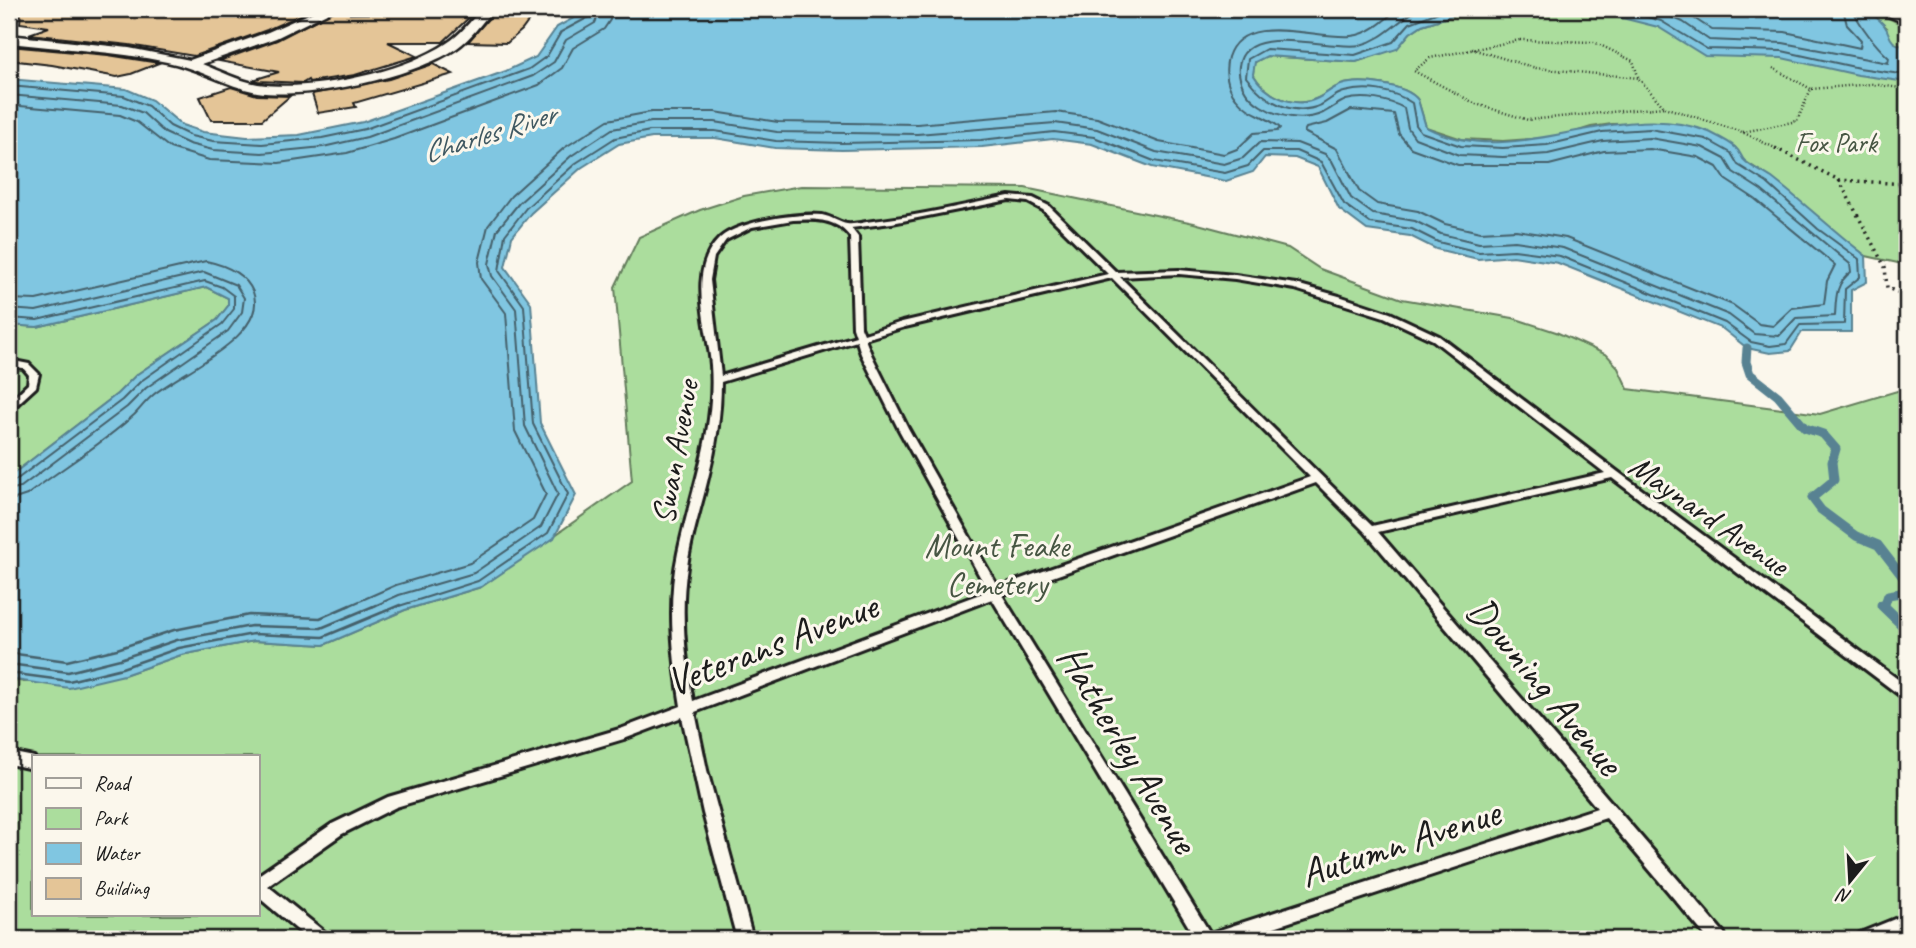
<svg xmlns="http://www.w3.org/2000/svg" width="1916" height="948" font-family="Caveat,sans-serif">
<rect width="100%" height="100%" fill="#fbf7ec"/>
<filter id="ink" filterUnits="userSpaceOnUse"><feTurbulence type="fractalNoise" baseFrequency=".0143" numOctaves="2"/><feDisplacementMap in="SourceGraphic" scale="14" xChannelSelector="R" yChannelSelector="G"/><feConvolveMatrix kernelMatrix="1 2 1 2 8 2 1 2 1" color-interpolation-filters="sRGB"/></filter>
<g filter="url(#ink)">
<g fill="#abdd9d" stroke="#647c5c" stroke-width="2" fill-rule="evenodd">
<path d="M 1473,9 L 1707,9 L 1886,27 L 1869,11 L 1878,13 L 1907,27 L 1907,265 L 1866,256 L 1823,223 L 1771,178 L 1743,160 L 1735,147 L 1700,130 L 1658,123 L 1612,124 L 1591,127 L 1559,137 L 1503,141 L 1462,139 L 1426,127 L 1418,100 C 1406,84 1360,79 1341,85 C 1332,88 1326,94 1318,98 C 1294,110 1265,95 1253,74 L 1254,63 L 1266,56 L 1356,62 L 1397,48 L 1410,33 L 1422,25 Z"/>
<path d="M 801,186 L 1025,188 L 1194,223 L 1288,248 L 1320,269 L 1402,299 L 1513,318 L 1556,332 L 1607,355 L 1617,366 L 1628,389 L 1820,414 L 1907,388 L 1907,939 L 9,939 L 9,679 L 24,682 L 124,675 L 181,655 L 254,641 L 324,645 L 405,610 L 481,587 L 632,481 L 615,287 L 639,237 L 700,210 L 744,196 ZM 33,757 L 257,757 L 257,915 L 33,915 Z"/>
<polygon points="206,287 228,298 228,306 217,320 136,375 117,394 9,477 9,325 37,327"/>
</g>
<g fill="#80c6e1" stroke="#588292" stroke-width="2">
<path d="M 590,9 L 1473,9 L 1422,25 L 1410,33 L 1397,49 L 1356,62 L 1267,56 L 1255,62 L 1253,74 C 1265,95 1294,110 1318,98 C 1326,94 1332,88 1341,85 C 1360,79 1406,84 1418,100 L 1426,127 C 1517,174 1618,94 1709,132 C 1717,136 1730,142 1736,148 C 1741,152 1741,158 1745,161 C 1752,168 1763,172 1772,178 C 1804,203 1834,231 1866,256 L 1867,282 L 1851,290 L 1851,332 L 1802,332 L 1790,351 L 1770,353 L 1747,348 L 1723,329 L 1558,263 L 1513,256 L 1478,259 L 1436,249 L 1410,236 L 1367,230 L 1339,209 L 1318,167 L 1295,158 L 1265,157 L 1253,172 L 1226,181 L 1152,167 L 1092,144 L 1053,139 L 982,147 L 842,150 L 775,148 L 715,138 L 652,138 L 619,144 L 581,168 L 531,213 L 512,237 L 505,267 L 531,303 L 540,423 L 576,495 L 554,538 L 481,587 L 405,610 L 324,645 L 254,641 L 181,655 L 124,675 L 69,688 L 9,679 L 9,477 L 117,394 L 136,375 L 217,320 L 228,306 L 228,298 L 206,287 L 37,327 L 9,325 L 9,79 L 126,89 L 152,100 L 182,125 L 203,132 L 247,137 L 299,135 L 363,122 L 506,71 L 536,57 L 557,27 Z"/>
<path d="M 1586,9 L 1865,9 C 1872,14 1878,18 1884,25 C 1893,37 1885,42 1907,47 L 1907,82 L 1858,75 L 1782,58 L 1705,56 L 1658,27 Z"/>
</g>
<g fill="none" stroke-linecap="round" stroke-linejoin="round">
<g stroke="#44606b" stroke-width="2">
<polyline points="1621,9 1661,21 1707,49 1782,51 1859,68 1907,75"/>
<path d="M 1652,9 L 1683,22 L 1709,40 L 1783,43 L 1888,63 L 1889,58 C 1877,47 1858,24 1853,9"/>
<polyline points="1680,9 1712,30 1785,32 1860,48 1861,40 1847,25 1843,9"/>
<polyline points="9,86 124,96 148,106 170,126 191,136 213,141 262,144 322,138 365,129 529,69 547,56 561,32 589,17 592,9"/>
<polyline points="9,95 122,105 143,113 165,133 189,144 213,150 262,153 323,147 367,137 533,76 554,62 566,40 595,23 601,9"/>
<polyline points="9,105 120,115 137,122 170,148 209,160 279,163 347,153 394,139 539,85 562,68 573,48 604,29 610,20 611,9"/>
<polygon points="1351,110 1394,114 1399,134 1411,148 1458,165 1549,165 1604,151 1650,149 1698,157 1717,167 1726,180 1755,199 1835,265 1827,281 1824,304 1792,308 1773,326 1759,324 1733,305 1566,238 1516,230 1480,232 1445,224 1418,211 1377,204 1359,191 1337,149 1304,132 1306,128 1327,123"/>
<path d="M 9,299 L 36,300 L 206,261 C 225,265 245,273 253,292 C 270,336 178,373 152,396 C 145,402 140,409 134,415 C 101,445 62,468 27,495 L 9,501"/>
<polyline points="9,309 36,311 204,272 236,285 244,298 242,312 228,331 146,388 127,407 21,487 9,490"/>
<polyline points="9,318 37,320 205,281 222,287 234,296 234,309 222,324 141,381 122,400 16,480 9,482"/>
<path d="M 346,607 L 396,585 L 470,563 L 533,520 L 546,494 L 515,431 L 506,313 L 481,279 L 479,262 L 488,226 L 511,196 L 564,148 L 608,120 L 651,112 L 715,112 L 778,122 L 917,124 L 1056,112 L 1097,118 L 1159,142 L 1224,154 L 1237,149 L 1254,133 L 1277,131 L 1280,128 C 1268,116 1248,114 1236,98 C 1227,87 1224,71 1228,57 C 1243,10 1317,40 1351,36 C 1370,34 1384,21 1397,9"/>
<path d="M 372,607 L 399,595 L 474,573 L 541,527 L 558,494 L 525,426 L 516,309 L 492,276 L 489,264 L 497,230 L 519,203 L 571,156 L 612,129 L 651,122 L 715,122 L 777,132 L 917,134 L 1055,123 L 1097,129 L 1156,152 L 1224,164 L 1243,158 L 1260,142 L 1297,143 L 1325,154 L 1332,161 L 1351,198 L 1373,214 L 1415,221 L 1441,234 L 1479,243 L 1515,241 L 1563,248 L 1729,315 L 1754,334 L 1779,336 L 1796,318 L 1835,316 C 1836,298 1835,284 1851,272 L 1850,264 L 1761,190 L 1733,172 L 1725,159 L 1702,147 L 1650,138 L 1603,141 L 1548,154 L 1503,157 L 1459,155 L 1415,138 L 1408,128 L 1404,108 C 1389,100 1364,95 1346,100 C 1338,103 1331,109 1323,113 C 1304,122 1278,117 1261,106 C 1253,101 1247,95 1243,87 C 1240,80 1238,73 1239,66 C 1244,21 1331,51 1360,45 C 1385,39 1397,20 1419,9"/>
<path d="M 396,607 L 478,581 L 548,533 L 568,494 L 533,424 L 524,306 L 499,271 L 505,235 L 526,208 L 576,163 L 615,138 L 650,131 L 715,131 L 776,141 L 842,143 L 981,140 L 1054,132 L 1094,137 L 1154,161 L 1225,173 L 1248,166 L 1263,151 L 1296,151 L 1321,162 L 1344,204 L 1370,223 L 1412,229 L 1438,242 L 1479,252 L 1514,250 L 1560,256 L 1725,323 L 1751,342 L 1770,346 L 1786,344 L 1800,325 L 1844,324 L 1845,289 L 1860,277 L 1859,259 L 1818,229 L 1767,183 L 1738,165 L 1731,153 L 1706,139 L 1650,129 L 1602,132 L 1547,145 L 1503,148 L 1461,146 L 1421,132 L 1416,125 L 1412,103 C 1393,90 1366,86 1344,92 C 1335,94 1329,101 1321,105 C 1292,118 1263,100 1246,77 L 1248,59 L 1266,49 L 1355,55 L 1393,42 L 1410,23 L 1446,9"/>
</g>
<g stroke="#44606b" stroke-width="2.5">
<polyline points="9,653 67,661 117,649 174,630 249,615 320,618 350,605"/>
<polyline points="9,664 68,672 120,659 177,640 251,626 321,628 376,605"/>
<polyline points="9,673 69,681 122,668 179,648 253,634 323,637 400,605"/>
</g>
<g stroke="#588292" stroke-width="9">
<polyline points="1747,348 1746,362 1750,374 1778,396 1805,428 1823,434 1836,449 1832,462 1834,480 1812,498 1821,510 1856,536 1878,545 1905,580 1907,590"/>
<polyline points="1884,607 1888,595 1907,592"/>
</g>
<polyline stroke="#588292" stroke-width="11" points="1882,605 1907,629"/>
</g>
<g fill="#e4c597" stroke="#1c1c1c" stroke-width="2">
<polygon points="25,9 314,9 267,30 194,56 129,45 29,34 49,27 20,23 21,12"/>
<polygon points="337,9 361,9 349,14 475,12 443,42 388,42 417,56 355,75 309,82 308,80 303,83 258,81 253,80 279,72 219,61 277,40"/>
<polygon points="536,11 522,30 507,43 468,42 494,12"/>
<polygon points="9,46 108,55 159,63 131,74 117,77 52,65 9,60"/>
<polygon points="433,64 453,74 354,103 356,107 318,113 312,94 389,79"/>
<polygon points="231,87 257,95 290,96 262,120 211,120 200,97"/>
</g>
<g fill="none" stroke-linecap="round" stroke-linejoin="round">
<defs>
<g id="service">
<path d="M 1009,196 L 1033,198 L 1049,206 L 1116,272 L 1179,270 L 1235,275 L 1296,284 L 1339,296 L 1390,313 L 1439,336 L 1618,472 L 1907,686 L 1907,698 L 1902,697 L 1612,478 L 1378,532 L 1724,933 L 1726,939 L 1708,939 L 1606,818 L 1238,939 L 1196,939 L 992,599 L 695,712 L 707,770 L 753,939 L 737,939 L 703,813 L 682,717 L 624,739 L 396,807 L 342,834 L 268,886 L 326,933 L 328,939 L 308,939 L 257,896 L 257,876 L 332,824 L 388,797 L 623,728 L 681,706 C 673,656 667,603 678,553 C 691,490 716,430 711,365 C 708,326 686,270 720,238 C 738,221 797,213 822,215 C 832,217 840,223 847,224 C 854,225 865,222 873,221 C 919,216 964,205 1009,196 ZM 1009,200 L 1028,202 L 1043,210 L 1108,274 L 902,322 L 864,334 L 861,327 L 858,237 L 851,228 L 892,223 ZM 793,220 C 815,219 836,218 850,237 L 853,327 L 856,336 L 721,376 L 710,280 L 714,257 L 726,240 L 752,227 ZM 1179,274 L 1235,279 L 1295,289 L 1384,317 L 1433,340 L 1605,473 L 1372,526 L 1120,277 ZM 1112,278 L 1310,477 L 998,587 L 908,428 L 871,354 L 865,339 L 905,327 ZM 857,341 L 861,354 L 898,428 L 988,591 L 693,701 C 685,658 680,611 687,567 C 691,537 701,508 708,478 C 716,447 721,414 721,382 ZM 1316,483 L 1366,533 L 1597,808 L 1210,933 L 1002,595 Z"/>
<polygon points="9,360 29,364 39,374 36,387 12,409 9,410 9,402 28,384 29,375 23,368 9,366"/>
<polygon points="9,752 34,757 33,769 9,764"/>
<polygon points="1907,914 1907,930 1884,939 1858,939 1860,933"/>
</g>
<g id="minor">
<polygon points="9,9 22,9 9,13"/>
<path d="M 320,9 L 335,9 L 276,38 L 202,64 C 220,71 239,81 258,84 C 311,92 402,73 447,43 C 460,35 471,21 481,9 L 493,9 C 482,23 471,38 457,48 C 415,77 308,100 257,92 C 226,86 198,68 167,62 C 115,51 61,49 9,43 L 9,35 L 129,48 L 190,60 L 268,32 Z"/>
<polygon points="1873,9 1888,9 1907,17 1907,24"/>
</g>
</defs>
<use href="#service" stroke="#1c1c1c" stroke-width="6"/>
<use href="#minor" stroke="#1c1c1c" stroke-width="5"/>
<g stroke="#1c1c1c" stroke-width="2.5" stroke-dasharray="1 2.5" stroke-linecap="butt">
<polygon points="1520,40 1594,42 1633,61 1639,79 1664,107 1528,120 1476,104 1414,71 1430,58"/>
<polyline points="1472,49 1536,68 1639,78"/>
<polyline points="1773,68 1811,89"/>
<polyline points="1664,107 1742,132 1779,150"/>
<polyline points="1743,132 1797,121 1811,89 1872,84 1907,89"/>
</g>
<g stroke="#1c1c1c" stroke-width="3.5" stroke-dasharray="2 4.5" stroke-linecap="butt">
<polyline points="1775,148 1839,180 1907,184"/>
<polyline points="1839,180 1885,267 1887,288 1907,296"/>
</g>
<use href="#service" fill="#fbf7ec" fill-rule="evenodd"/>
<use href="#minor" fill="#fbf7ec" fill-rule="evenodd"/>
</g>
</g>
<g text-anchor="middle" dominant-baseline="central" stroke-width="6" stroke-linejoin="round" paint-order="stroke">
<g font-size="28" fill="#475643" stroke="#fbf7ec">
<text x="1836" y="142">Fox Park</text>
</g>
<g font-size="30" font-style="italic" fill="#3f5861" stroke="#fbf7ec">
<text transform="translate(489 133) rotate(-17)">Charles River</text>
</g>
<g font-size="33" fill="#1c1c1c" stroke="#fbf7ec">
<text transform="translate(675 452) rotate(-80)">Swan Avenue</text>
<text transform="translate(1709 515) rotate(35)">Maynard Avenue</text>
</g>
<g font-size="33" fill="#475643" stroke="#fbf7ec">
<text x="997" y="546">Mount Feake<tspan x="997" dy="38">Cemetery</tspan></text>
</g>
<g font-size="40" fill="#1c1c1c" stroke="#fbf7ec">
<text transform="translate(772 644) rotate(-21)">Veterans Avenue</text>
<text transform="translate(1545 686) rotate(50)">Downing Avenue</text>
<text transform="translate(1128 749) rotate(59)">Hatherley Avenue</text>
<text transform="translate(1400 843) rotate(-18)">Autumn Avenue</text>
</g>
</g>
<rect width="1916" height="948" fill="none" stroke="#fbf7ec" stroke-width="35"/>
<rect x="18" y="18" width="1881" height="913" fill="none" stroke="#1c1c1c" stroke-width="2.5" filter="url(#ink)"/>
<rect x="32" y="755" width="228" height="161" fill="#fbf7ec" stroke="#a29f99" stroke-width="2"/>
<rect x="46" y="778" width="35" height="10" fill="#fbf7ec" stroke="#a29f99" stroke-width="2"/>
<text x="94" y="790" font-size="21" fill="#1c1c1c">Road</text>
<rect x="46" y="808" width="35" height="21" fill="#abdd9d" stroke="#a29f99" stroke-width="2"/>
<text x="94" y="825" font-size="21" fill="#1c1c1c">Park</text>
<rect x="46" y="843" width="35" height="21" fill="#80c6e1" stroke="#a29f99" stroke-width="2"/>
<text x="94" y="860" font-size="21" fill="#1c1c1c">Water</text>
<rect x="46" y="878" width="35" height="21" fill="#e4c597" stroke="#a29f99" stroke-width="2"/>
<text x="94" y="895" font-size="21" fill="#1c1c1c">Building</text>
<g transform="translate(1850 881) rotate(198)" stroke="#fbf7ec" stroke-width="5" paint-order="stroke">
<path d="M0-5L12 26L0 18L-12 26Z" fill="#1c1c1c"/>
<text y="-10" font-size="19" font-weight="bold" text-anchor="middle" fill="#1c1c1c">N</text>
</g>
</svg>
